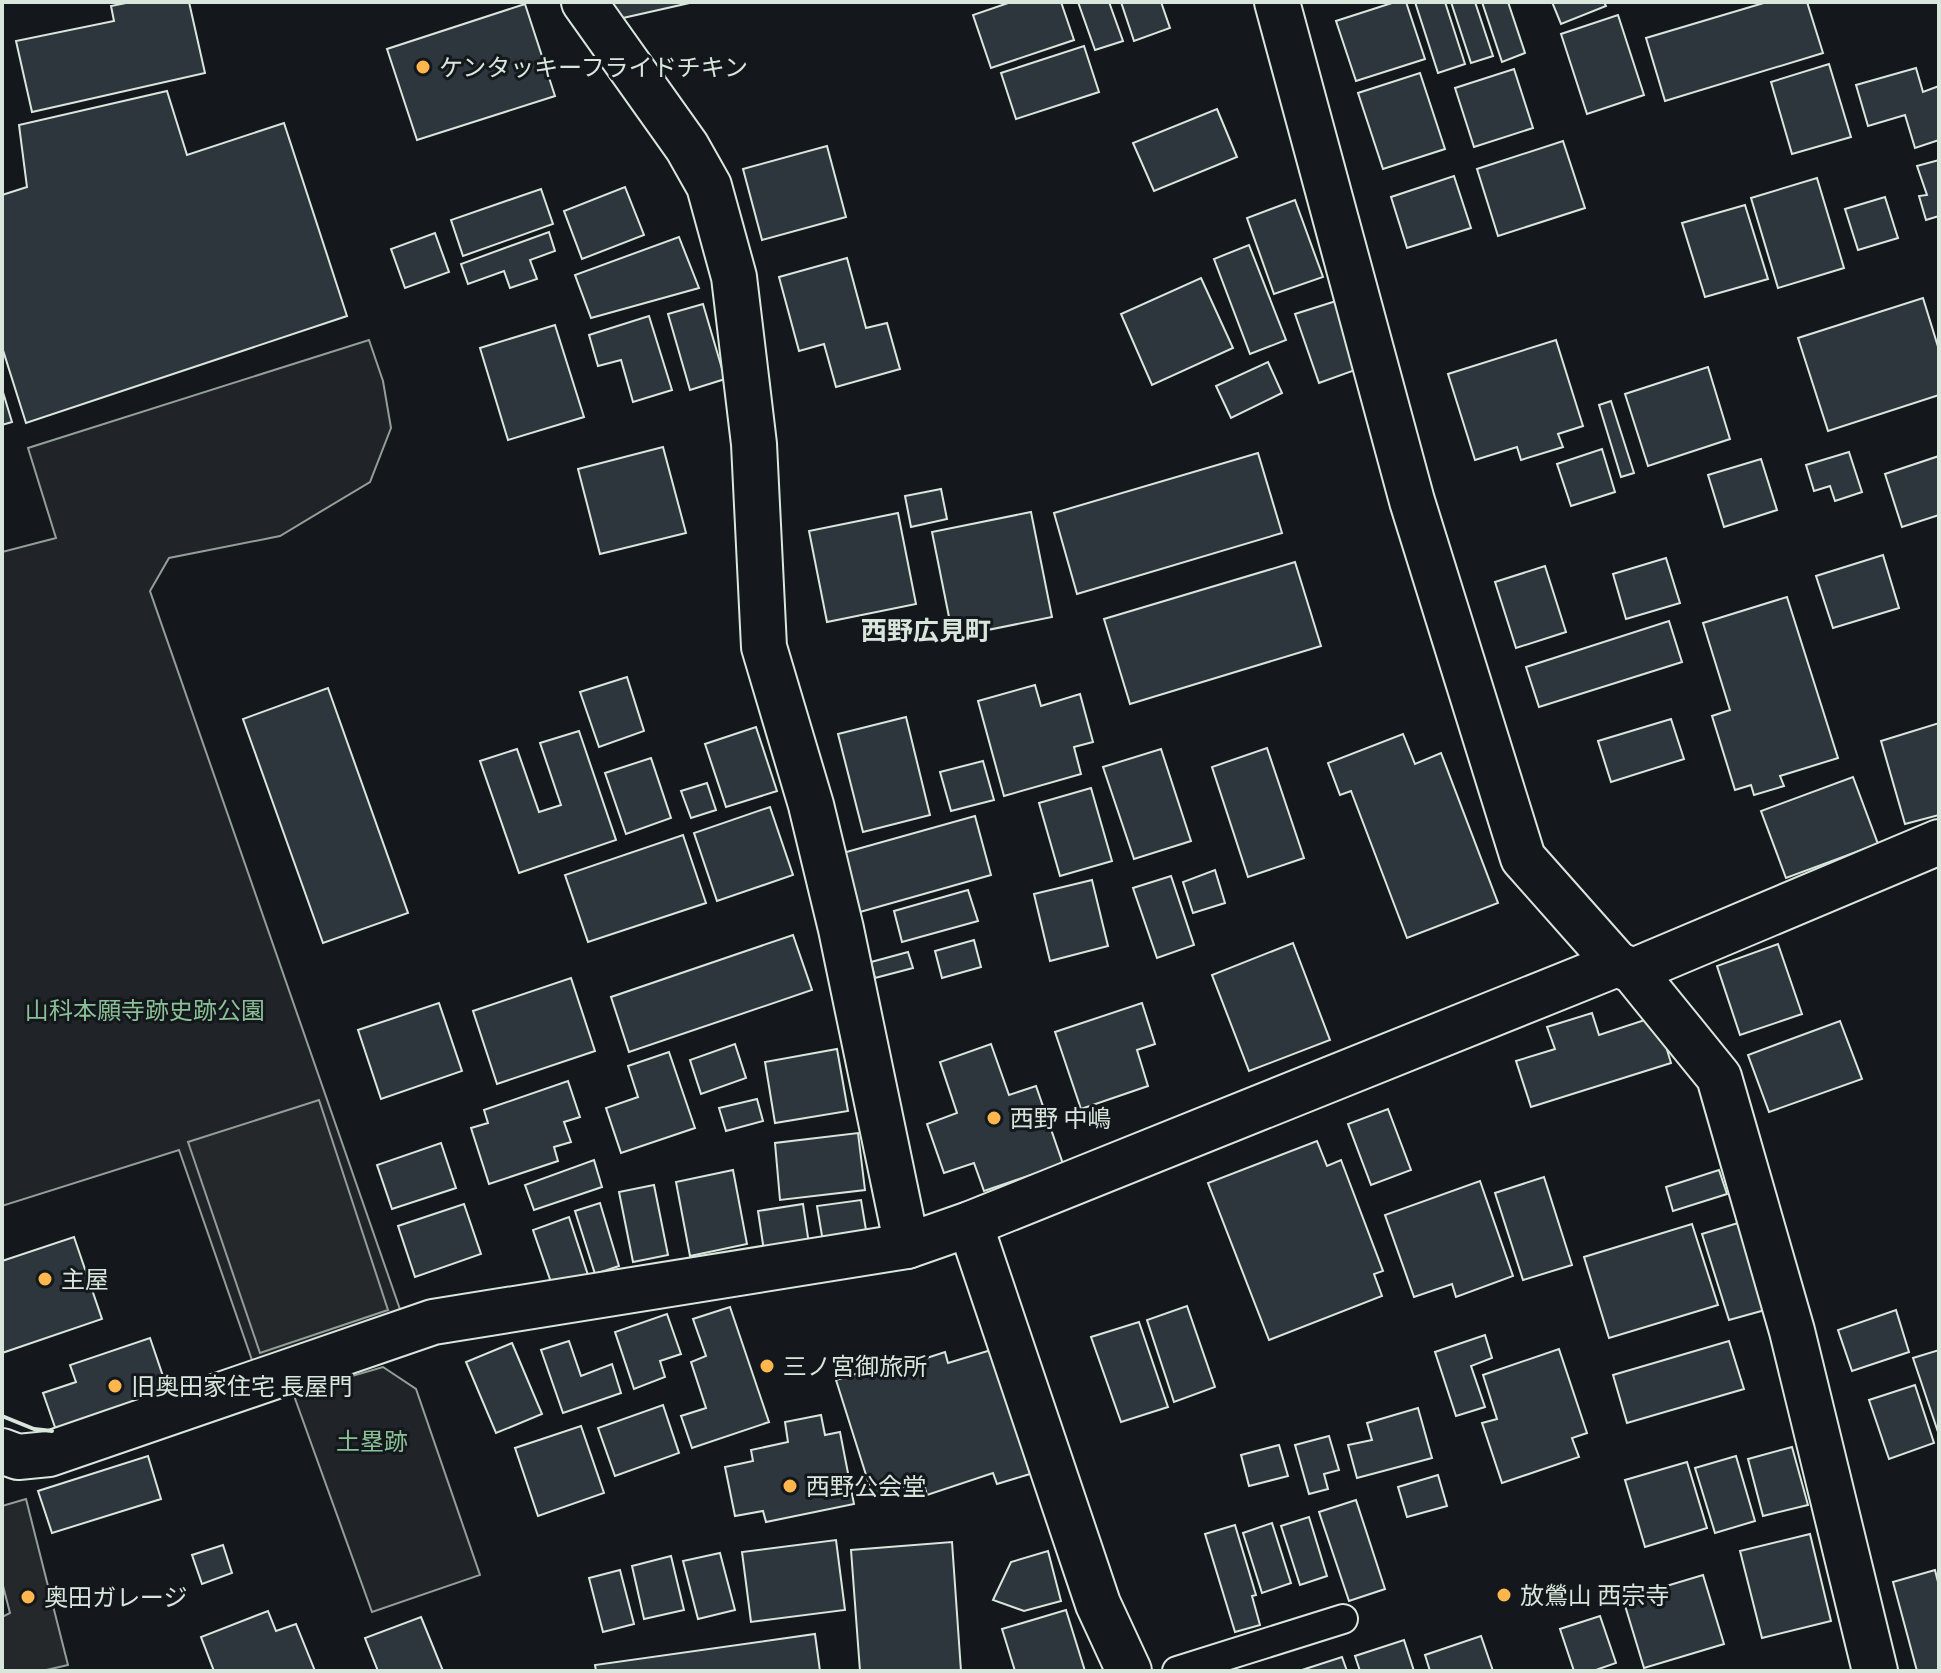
<svg xmlns="http://www.w3.org/2000/svg" width="1941" height="1673" font-family="'Archivo Narrow','Noto Sans JP',sans-serif">
<rect width="100%" height="100%" fill="#14181c"/>
<g fill="#202428" stroke="#939e99" stroke-width="2">
<polygon points="369,340 383,381 391,428 370,482 280,536 169,558 150,591 402,1315 253,1363 179,1150 2,1206 2,552 56,538 28,448"/>
<polygon points="383,1367 416,1389 480,1575 372,1612 293,1393"/>
</g>
<g fill="#24282b" stroke="#939e99" stroke-width="2">
<polygon points="319,1100 388,1310 260,1353 188,1142"/>
<polygon points="26,1499 68,1665 42,1671 2,1671 2,1617 10,1613 2,1582 2,1506"/>
</g>
<g fill="#2c363c" stroke="#d8e6dc" stroke-width="2">
<polygon points="131,2 189,2 205,73 32,112 16,41 114,21 111,6"/>
<polygon points="610,2 694,2 614,20"/>
<polygon points="1011,2 1061,2 1074,40 991,68 973,15"/>
<polygon points="1078,2 1109,2 1123,41 1095,50"/>
<polygon points="1121,2 1161,2 1170,28 1134,41"/>
<polygon points="1395,2 1406,2 1425,59 1356,81 1336,21"/>
<polygon points="1415,2 1445,2 1465,64 1438,73"/>
<polygon points="1451,2 1475,2 1493,56 1471,63"/>
<polygon points="1482,2 1508,2 1525,53 1502,62"/>
<polygon points="1552,2 1604,2 1606,6 1561,24"/>
<polygon points="1767,2 1807,2 1823,53 1665,101 1646,38"/>
<polygon points="525,4 555,96 417,140 387,49"/>
<polygon points="1618,15 1644,95 1587,114 1561,34"/>
<polygon points="1084,46 1099,92 1016,119 1001,73"/>
<polygon points="1829,64 1851,137 1792,154 1771,82"/>
<polygon points="1916,68 1923,92 1939,86 1939,140 1915,148 1905,115 1868,126 1856,85"/>
<polygon points="1514,69 1533,128 1474,147 1455,88"/>
<polygon points="1420,73 1445,149 1383,169 1358,93"/>
<polygon points="167,91 187,155 284,123 347,316 26,423 2,347 2,195 27,187 19,125"/>
<polygon points="1217,109 1237,157 1154,191 1133,143"/>
<polygon points="1563,141 1585,208 1498,236 1477,169"/>
<polygon points="827,146 846,217 762,240 743,169"/>
<polygon points="1939,160 1939,216 1926,220 1919,196 1927,195 1917,166"/>
<polygon points="1454,176 1471,228 1407,248 1391,197"/>
<polygon points="1817,178 1844,268 1778,288 1751,198"/>
<polygon points="625,187 644,235 582,259 564,211"/>
<polygon points="541,189 553,224 463,256 451,220"/>
<polygon points="1885,197 1898,238 1858,250 1845,209"/>
<polygon points="1295,200 1323,277 1274,294 1247,218"/>
<polygon points="1745,205 1768,279 1705,297 1682,223"/>
<polygon points="549,232 555,251 530,260 537,279 510,288 504,271 468,284 461,264"/>
<polygon points="435,233 449,272 405,288 391,249"/>
<polygon points="679,237 699,288 591,318 575,275"/>
<polygon points="1249,245 1286,340 1250,354 1214,259"/>
<polygon points="847,258 866,328 887,323 900,369 836,387 824,344 799,351 779,277"/>
<polygon points="1201,278 1233,348 1152,385 1121,314"/>
<polygon points="1923,298 1939,350 1939,395 1828,431 1798,338"/>
<polygon points="1336,301 1358,369 1319,383 1295,314"/>
<polygon points="703,304 725,379 690,390 668,314"/>
<polygon points="649,316 672,390 633,402 621,360 598,366 589,335"/>
<polygon points="555,325 584,417 508,440 480,348"/>
<polygon points="1556,340 1583,426 1558,434 1563,447 1521,460 1517,447 1475,460 1448,374"/>
<polygon points="1268,362 1282,393 1231,418 1216,386"/>
<polygon points="1708,367 1730,439 1648,466 1625,394"/>
<polygon points="2,389 12,422 2,425"/>
<polygon points="1611,401 1634,473 1621,477 1599,405"/>
<polygon points="663,447 686,533 600,554 578,469"/>
<polygon points="1602,449 1615,492 1571,506 1557,464"/>
<polygon points="1849,452 1862,492 1835,501 1830,486 1814,491 1806,465"/>
<polygon points="1258,453 1282,533 1077,594 1054,513"/>
<polygon points="1939,456 1939,515 1902,527 1885,474"/>
<polygon points="1761,459 1777,510 1724,527 1708,475"/>
<polygon points="941,489 947,519 911,527 905,496"/>
<polygon points="1031,512 1052,617 953,637 932,532"/>
<polygon points="898,513 916,604 827,622 809,531"/>
<polygon points="1883,555 1899,608 1833,628 1816,576"/>
<polygon points="1666,558 1680,603 1626,619 1613,574"/>
<polygon points="1295,562 1321,646 1130,704 1104,619"/>
<polygon points="1545,566 1566,632 1516,648 1495,582"/>
<polygon points="1787,597 1838,758 1780,776 1784,786 1754,795 1751,785 1735,790 1712,716 1730,710 1703,623"/>
<polygon points="1669,621 1682,662 1539,707 1526,667"/>
<polygon points="627,677 644,731 599,747 580,692"/>
<polygon points="1035,685 1041,706 1080,694 1093,742 1074,747 1081,774 1004,796 978,701"/>
<polygon points="328,688 408,913 323,943 243,719"/>
<polygon points="906,717 930,815 863,832 838,734"/>
<polygon points="1671,719 1684,759 1611,782 1598,741"/>
<polygon points="1939,723 1939,815 1905,824 1881,741"/>
<polygon points="756,727 777,791 726,807 705,744"/>
<polygon points="579,731 616,840 519,873 480,761 517,749 539,812 561,805 540,743"/>
<polygon points="1403,734 1415,764 1441,753 1498,903 1407,938 1351,791 1340,795 1328,763"/>
<polygon points="1267,748 1304,858 1248,877 1212,767"/>
<polygon points="1161,749 1191,841 1134,859 1103,767"/>
<polygon points="651,758 671,818 626,834 605,773"/>
<polygon points="983,761 994,800 951,811 940,772"/>
<polygon points="1853,777 1878,844 1786,878 1761,811"/>
<polygon points="707,783 716,810 691,818 681,791"/>
<polygon points="1091,788 1112,861 1060,876 1039,803"/>
<polygon points="770,807 793,875 717,901 694,833"/>
<polygon points="975,816 991,875 860,912 843,853"/>
<polygon points="683,835 706,903 588,942 565,875"/>
<polygon points="1215,870 1225,903 1193,913 1183,882"/>
<polygon points="1171,876 1194,945 1157,958 1133,888"/>
<polygon points="1092,880 1108,946 1050,961 1034,894"/>
<polygon points="968,890 978,921 902,942 894,911"/>
<polygon points="793,935 812,990 629,1052 611,997"/>
<polygon points="974,940 981,967 942,978 935,951"/>
<polygon points="1293,943 1330,1040 1249,1071 1212,975"/>
<polygon points="1778,944 1802,1014 1740,1035 1717,966"/>
<polygon points="908,952 913,968 875,978 871,962"/>
<polygon points="571,978 595,1051 497,1084 473,1011"/>
<polygon points="439,1003 462,1071 381,1099 358,1030"/>
<polygon points="1142,1003 1155,1044 1137,1050 1148,1086 1081,1109 1055,1032"/>
<polygon points="1592,1013 1599,1035 1657,1016 1671,1063 1531,1107 1516,1061 1555,1049 1547,1027"/>
<polygon points="1840,1021 1862,1079 1769,1112 1748,1055"/>
<polygon points="735,1044 746,1078 701,1094 690,1060"/>
<polygon points="991,1044 1009,1095 1036,1086 1063,1164 984,1191 974,1163 944,1173 927,1124 957,1113 940,1062"/>
<polygon points="837,1049 848,1111 775,1123 765,1062"/>
<polygon points="669,1052 695,1128 621,1153 606,1108 638,1097 628,1066"/>
<polygon points="568,1081 580,1117 564,1122 571,1142 554,1147 558,1161 489,1184 471,1128 488,1123 484,1110"/>
<polygon points="757,1099 763,1121 726,1131 719,1108"/>
<polygon points="1388,1109 1411,1170 1371,1185 1348,1124"/>
<polygon points="858,1133 865,1190 780,1200 775,1143"/>
<polygon points="1317,1141 1327,1166 1341,1160 1383,1271 1374,1274 1382,1296 1269,1340 1208,1183"/>
<polygon points="441,1143 456,1188 392,1209 377,1165"/>
<polygon points="594,1160 602,1187 534,1210 525,1185"/>
<polygon points="733,1170 747,1244 690,1256 676,1182"/>
<polygon points="1719,1170 1727,1194 1673,1211 1666,1187"/>
<polygon points="1544,1177 1572,1265 1523,1280 1495,1193"/>
<polygon points="1480,1181 1513,1276 1456,1297 1452,1284 1414,1297 1385,1215"/>
<polygon points="654,1185 668,1255 633,1262 619,1192"/>
<polygon points="861,1200 867,1236 823,1242 817,1206"/>
<polygon points="600,1203 619,1266 595,1274 575,1211"/>
<polygon points="464,1204 481,1254 415,1277 398,1226"/>
<polygon points="803,1204 809,1244 764,1251 758,1211"/>
<polygon points="569,1217 588,1275 553,1288 533,1230"/>
<polygon points="1738,1223 1765,1310 1729,1320 1702,1234"/>
<polygon points="1692,1224 1718,1305 1609,1338 1584,1257"/>
<polygon points="74,1237 102,1319 2,1353 2,1261"/>
<polygon points="1187,1306 1215,1387 1174,1402 1147,1320"/>
<polygon points="730,1307 769,1422 692,1448 681,1416 706,1408 691,1362 706,1356 693,1319"/>
<polygon points="1896,1310 1909,1352 1852,1371 1838,1330"/>
<polygon points="667,1314 681,1354 660,1361 665,1377 634,1389 615,1332"/>
<polygon points="1139,1322 1168,1407 1121,1422 1091,1337"/>
<polygon points="1485,1335 1492,1358 1471,1366 1485,1407 1456,1416 1435,1352"/>
<polygon points="150,1338 168,1391 56,1430 43,1393 76,1382 70,1365"/>
<polygon points="569,1341 581,1376 612,1364 621,1393 563,1413 541,1350"/>
<polygon points="1729,1341 1744,1389 1627,1423 1613,1375"/>
<polygon points="512,1343 542,1414 496,1433 466,1362"/>
<polygon points="1559,1349 1587,1433 1572,1438 1579,1457 1502,1483 1482,1423 1497,1419 1483,1375"/>
<polygon points="991,1350 1030,1474 997,1484 993,1473 927,1495 923,1481 873,1497 836,1380 891,1363 893,1369 945,1352 948,1363"/>
<polygon points="1939,1350 1939,1435 1913,1358"/>
<polygon points="1915,1385 1934,1443 1889,1459 1869,1400"/>
<polygon points="663,1405 679,1453 615,1476 598,1428"/>
<polygon points="1418,1408 1432,1458 1357,1478 1348,1445 1372,1440 1367,1423"/>
<polygon points="821,1415 825,1435 840,1432 854,1504 766,1522 763,1511 735,1516 725,1467 753,1461 751,1450 788,1442 785,1422"/>
<polygon points="581,1426 604,1493 538,1516 515,1448"/>
<polygon points="1329,1436 1339,1470 1324,1474 1328,1489 1309,1494 1295,1445"/>
<polygon points="1279,1445 1288,1476 1249,1486 1241,1455"/>
<polygon points="1792,1447 1808,1505 1763,1516 1748,1459"/>
<polygon points="148,1456 161,1499 52,1533 38,1491"/>
<polygon points="1736,1456 1755,1521 1715,1533 1695,1468"/>
<polygon points="1687,1462 1707,1528 1645,1547 1625,1480"/>
<polygon points="1438,1475 1447,1506 1407,1517 1398,1487"/>
<polygon points="1356,1500 1385,1589 1349,1601 1319,1512"/>
<polygon points="1309,1517 1327,1576 1300,1585 1281,1526"/>
<polygon points="1272,1523 1291,1583 1262,1593 1243,1533"/>
<polygon points="1235,1525 1256,1595 1252,1596 1260,1625 1235,1632 1205,1534"/>
<polygon points="1810,1534 1831,1621 1762,1638 1740,1551"/>
<polygon points="836,1540 845,1610 751,1622 742,1552"/>
<polygon points="952,1542 961,1671 860,1671 851,1550"/>
<polygon points="223,1545 232,1573 202,1584 192,1555"/>
<polygon points="1048,1551 1061,1601 1024,1611 993,1600 1011,1562"/>
<polygon points="720,1553 735,1610 698,1619 683,1561"/>
<polygon points="671,1556 684,1610 644,1619 632,1566"/>
<polygon points="620,1570 634,1624 603,1632 589,1578"/>
<polygon points="1935,1570 1939,1586 1939,1671 1917,1671 1893,1582"/>
<polygon points="1703,1575 1724,1644 1644,1668 1623,1599"/>
<polygon points="1066,1610 1085,1671 1015,1671 1002,1629"/>
<polygon points="268,1611 276,1631 296,1624 315,1671 214,1671 201,1637"/>
<polygon points="1600,1616 1616,1663 1593,1671 1574,1671 1560,1629"/>
<polygon points="421,1617 443,1671 378,1671 365,1638"/>
<polygon points="815,1634 820,1671 596,1671 595,1665"/>
<polygon points="1481,1636 1493,1671 1430,1671 1425,1655"/>
<polygon points="1404,1640 1414,1671 1360,1671 1355,1656"/>
<polygon points="1342,1657 1347,1671 1303,1671 1302,1670"/>
</g>
<g fill="none" stroke-linecap="round" stroke-linejoin="round">
<defs>
<polyline id="service" points="1177,1671 1343,1619"/>
<g id="minor">
<polyline points="584,2 687,147 709,186 734,277 754,444 764,647 811,805 841,929 907,1246"/>
<polyline points="1277,2 1412,501 1523,858 1617,964 1633,971 1719,1077 1792,1331 1875,1671"/>
<polyline points="1633,971 1939,842"/>
<polyline points="970,1224 1098,1604 1129,1671"/>
<polyline points="2,1451 18,1457 49,1454 433,1322 907,1246 970,1224 1617,964"/>
</g>
</defs>
<use href="#service" stroke="#d8e6dc" stroke-width="32"/>
<use href="#minor" stroke="#d8e6dc" stroke-width="48"/>
<use href="#service" stroke="#14181c" stroke-width="28"/>
<use href="#minor" stroke="#14181c" stroke-width="44"/>
<polyline stroke="#d8e6dc" stroke-width="4" points="2,1416 34,1429 52,1431"/>
</g>
<g fill="#ffb74d" stroke="#14181c" stroke-width="3">
<circle cx="423" cy="67" r="8"/>
<circle cx="994" cy="1118" r="8"/>
<circle cx="45" cy="1279" r="8"/>
<circle cx="767" cy="1366" r="8"/>
<circle cx="115" cy="1386" r="8"/>
<circle cx="790" cy="1486" r="8"/>
<circle cx="1504" cy="1595" r="8"/>
<circle cx="28" cy="1597" r="8"/>
</g>
<g text-anchor="middle" dominant-baseline="central" stroke-width="6" stroke-linejoin="round" paint-order="stroke">
<g font-size="24" fill="#d8e6dc" stroke="#14181c" text-anchor="start">
<text x="439" y="67">ケンタッキーフライドチキン</text>
<text x="1010" y="1118">西野 中嶋</text>
<text x="61" y="1279">主屋</text>
<text x="783" y="1366">三ノ宮御旅所</text>
<text x="131" y="1386">旧奥田家住宅 長屋門</text>
<text x="806" y="1486">西野公会堂</text>
<text x="1520" y="1595">放鶯山 西宗寺</text>
<text x="44" y="1597">奥田ガレージ</text>
</g>
<g font-size="24" fill="#8ac095" stroke="#14181c">
<text x="145" y="1010">山科本願寺跡史跡公園</text>
<text x="372" y="1441">土塁跡</text>
</g>
<g font-size="26" font-weight="bold" fill="#d8e6dc" stroke="#14181c">
<text x="926" y="630">西野広見町</text>
</g>
</g>
<rect width="1941" height="1673" fill="none" stroke="#d8e6dc" stroke-width="8"/>
</svg>
